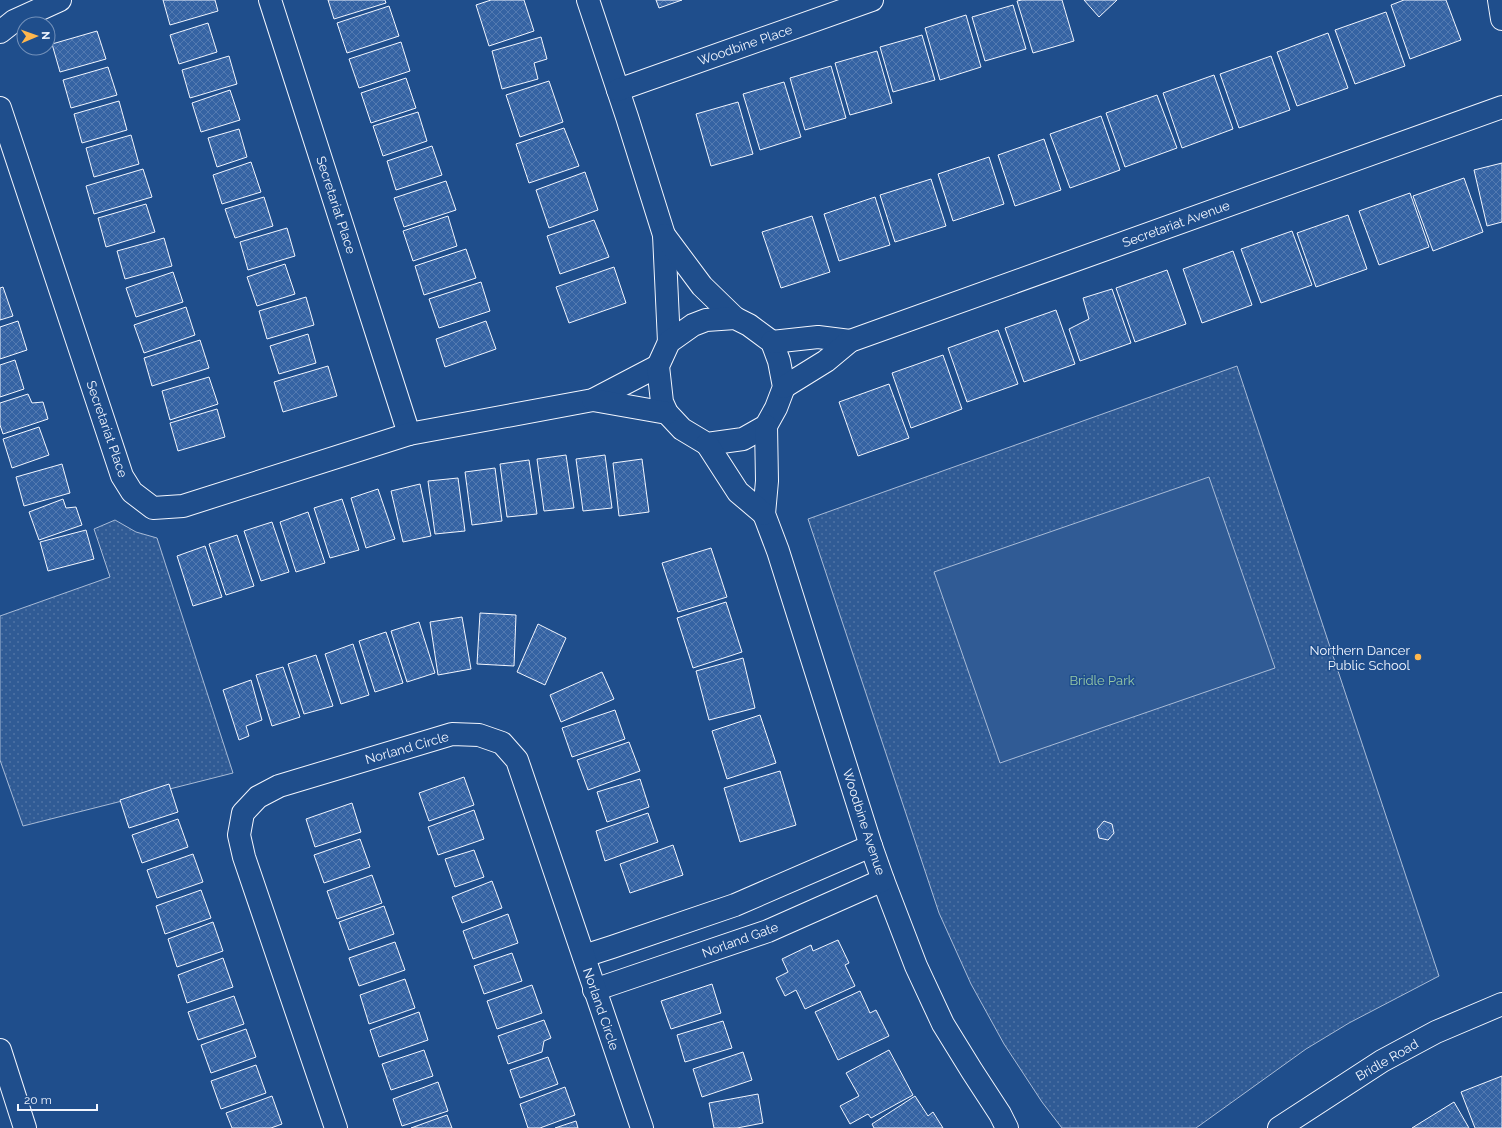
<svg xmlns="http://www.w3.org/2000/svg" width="1502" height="1128" font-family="Raleway,sans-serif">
<defs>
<pattern id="park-dots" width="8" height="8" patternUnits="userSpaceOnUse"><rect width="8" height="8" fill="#305b95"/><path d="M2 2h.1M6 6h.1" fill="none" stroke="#4e73a5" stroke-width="1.8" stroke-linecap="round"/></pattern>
<pattern id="building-cross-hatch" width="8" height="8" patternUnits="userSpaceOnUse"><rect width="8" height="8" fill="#3563a3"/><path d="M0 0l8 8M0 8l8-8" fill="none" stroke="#537ab1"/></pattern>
</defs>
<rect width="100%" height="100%" fill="#1f4e8c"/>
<g fill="url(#park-dots)" stroke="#a8bbd7">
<polygon points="1237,366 1439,976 1349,1023 1306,1049 1196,1128 1062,1128 1042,1102 1004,1044 971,984 939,913 808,519"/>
<polygon points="115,520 136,532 157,538 233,773 23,826 0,760 0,616 110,577 94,529"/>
</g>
<polygon fill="#305b95" stroke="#a8bbd7" points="1209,477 1275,668 1000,763 934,572"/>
<g fill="url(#building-cross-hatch)" stroke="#f2f6ff">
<polygon points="163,0 215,0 218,11 170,25"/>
<polygon points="328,0 385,0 386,3 334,19"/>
<polygon points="491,0 524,0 534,31 489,46 476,5"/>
<polygon points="656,0 682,0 659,8"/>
<polygon points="1022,0 1062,0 1074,41 1033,53 1017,1"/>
<polygon points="1084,0 1117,0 1099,17"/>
<polygon points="1404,0 1446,0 1461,40 1410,59 1391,5"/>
<polygon points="1013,5 1026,49 985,61 972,17"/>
<polygon points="389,6 399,36 347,53 337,23"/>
<polygon points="1386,12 1405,66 1355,84 1335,30"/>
<polygon points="966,15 981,67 940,80 925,28"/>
<polygon points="208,23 217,52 179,64 170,35"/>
<polygon points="97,31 106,59 60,72 52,44"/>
<polygon points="1328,33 1348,88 1297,106 1277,52"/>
<polygon points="922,35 935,80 893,92 880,47"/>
<polygon points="541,37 547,59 534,63 538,79 502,89 492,51"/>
<polygon points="401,42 410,71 359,88 349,59"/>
<polygon points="877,51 892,103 850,115 835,63"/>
<polygon points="229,56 237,84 190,98 182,70"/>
<polygon points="1271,56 1290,110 1239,128 1220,74"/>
<polygon points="831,66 846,118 805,130 790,78"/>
<polygon points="108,67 117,95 71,108 63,80"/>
<polygon points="1214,75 1233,129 1182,148 1163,93"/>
<polygon points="406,78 416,108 371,123 361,93"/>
<polygon points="549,81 563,122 520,137 506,95"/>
<polygon points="784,82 801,137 760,150 743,94"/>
<polygon points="230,90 240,120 201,132 192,103"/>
<polygon points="1157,95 1177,148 1125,167 1106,113"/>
<polygon points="119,101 127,130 82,143 74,114"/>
<polygon points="738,102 753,154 711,166 696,114"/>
<polygon points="418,112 427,141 383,156 373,126"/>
<polygon points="1101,116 1120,170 1070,188 1050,134"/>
<polygon points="564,128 579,166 529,183 516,144"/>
<polygon points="239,129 247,157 217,167 208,138"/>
<polygon points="131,135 139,164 94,177 86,148"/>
<polygon points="1044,139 1061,190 1015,206 998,155"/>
<polygon points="432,146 442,175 396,190 387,161"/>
<polygon points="989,157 1004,204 953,221 938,174"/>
<polygon points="251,162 261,192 222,204 213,175"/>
<polygon points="1502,163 1502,222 1487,226 1474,170"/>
<polygon points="143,169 152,197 94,214 86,186"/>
<polygon points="585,172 598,210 549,228 536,190"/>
<polygon points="1464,178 1483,232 1433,251 1413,196"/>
<polygon points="931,179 946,226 895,242 880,195"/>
<polygon points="446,181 456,210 404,227 394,198"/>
<polygon points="1410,193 1429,247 1379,265 1359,211"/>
<polygon points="264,197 273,226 235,238 225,209"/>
<polygon points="875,197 890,245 839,261 824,214"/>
<polygon points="146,204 155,232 106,247 98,218"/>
<polygon points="1348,215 1367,269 1316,287 1297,233"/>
<polygon points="448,216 457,246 413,261 403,231"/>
<polygon points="812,216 830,272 781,288 762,232"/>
<polygon points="594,220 609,257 560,274 547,236"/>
<polygon points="287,228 295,256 248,270 240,242"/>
<polygon points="1292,231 1312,285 1261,303 1241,249"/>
<polygon points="164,238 172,266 125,279 117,251"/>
<polygon points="466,249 476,278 424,295 415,266"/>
<polygon points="1233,251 1252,305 1202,323 1183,269"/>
<polygon points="285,264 295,294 257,306 247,277"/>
<polygon points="614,267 626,303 569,323 556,287"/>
<polygon points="1167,270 1186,324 1135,342 1116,288"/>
<polygon points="173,272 183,302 136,317 126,288"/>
<polygon points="481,282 490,311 439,328 429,299"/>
<polygon points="3,287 13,316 0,320 0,288"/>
<polygon points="1112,289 1131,343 1080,361 1069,329 1089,319 1083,298"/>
<polygon points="306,297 314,325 267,339 259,311"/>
<polygon points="186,307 195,335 144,353 134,325"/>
<polygon points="1056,310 1075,364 1024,382 1005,328"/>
<polygon points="18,321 27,350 0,359 0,327"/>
<polygon points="486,321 496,349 445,367 436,339"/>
<polygon points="998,330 1018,384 967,402 948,348"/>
<polygon points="308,334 316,363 279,374 270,346"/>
<polygon points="200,340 209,368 152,386 144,358"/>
<polygon points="943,355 962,409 911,428 892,373"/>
<polygon points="15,360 24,389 0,397 0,365"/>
<polygon points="328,366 337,396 283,412 274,382"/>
<polygon points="209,377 218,404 170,420 162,391"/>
<polygon points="889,384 909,438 858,456 839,402"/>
<polygon points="28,394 32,403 43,402 48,419 3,434 0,425 0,403"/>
<polygon points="217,409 225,437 178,451 170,423"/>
<polygon points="39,427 49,455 12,468 3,439"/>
<polygon points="566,455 574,508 544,511 537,459"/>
<polygon points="605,455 612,508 583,511 576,459"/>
<polygon points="642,459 649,512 619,516 613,463"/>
<polygon points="529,460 537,514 507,517 500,464"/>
<polygon points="62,464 70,493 24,506 16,477"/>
<polygon points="495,468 502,521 472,525 465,472"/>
<polygon points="458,478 465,531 435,534 428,481"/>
<polygon points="420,484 431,536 403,542 391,491"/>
<polygon points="378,489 395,539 366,548 351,498"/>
<polygon points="63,499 66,508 76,507 82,525 39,540 29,512"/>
<polygon points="342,499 359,550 330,558 314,508"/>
<polygon points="308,512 325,563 296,572 280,522"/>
<polygon points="272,522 289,572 261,581 244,531"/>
<polygon points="86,530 94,559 48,571 40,542"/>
<polygon points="237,535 254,586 226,595 209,544"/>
<polygon points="205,546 222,597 193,606 177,556"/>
<polygon points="711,548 727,597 678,612 662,563"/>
<polygon points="726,602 742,652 693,668 677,618"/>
<polygon points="480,613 516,615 514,666 477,664"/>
<polygon points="462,617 471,669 438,675 430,622"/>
<polygon points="419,622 435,673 407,682 391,631"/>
<polygon points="538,624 566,638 545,685 517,672"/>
<polygon points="386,632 403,683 375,692 359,641"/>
<polygon points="353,644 369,695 341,704 325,654"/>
<polygon points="316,655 333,706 304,714 288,664"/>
<polygon points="743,658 755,708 709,720 696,671"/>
<polygon points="283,667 300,717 272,726 256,675"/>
<polygon points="602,672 614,699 561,722 550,695"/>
<polygon points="251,680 262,720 246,726 249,736 239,740 223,690"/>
<polygon points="615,710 625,739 572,757 562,728"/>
<polygon points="760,715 776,763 727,779 712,731"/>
<polygon points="629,742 640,771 588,790 577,760"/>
<polygon points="780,771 796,825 740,842 724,788"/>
<polygon points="464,777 474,805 429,821 419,793"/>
<polygon points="640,779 649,807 607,822 597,792"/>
<polygon points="169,784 178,812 129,828 120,800"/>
<polygon points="352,803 361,832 315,847 306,819"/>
<polygon points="474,810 484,839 438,855 428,827"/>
<polygon points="648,813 658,842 605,861 596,831"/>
<polygon points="178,819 188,847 142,863 132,835"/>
<polygon points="1104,821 1112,824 1114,833 1108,840 1099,838 1097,829"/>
<polygon points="360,839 370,867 324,883 314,855"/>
<polygon points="673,845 683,875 630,893 620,864"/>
<polygon points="474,850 484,877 455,887 445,859"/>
<polygon points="193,854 203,882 157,898 147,870"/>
<polygon points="372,875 382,903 337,919 327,891"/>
<polygon points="492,881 502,908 462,923 452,897"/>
<polygon points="201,890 211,918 165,934 156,906"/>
<polygon points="384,906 394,934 349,950 339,922"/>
<polygon points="508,914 518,943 473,959 463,931"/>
<polygon points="213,922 223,951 177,967 168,939"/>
<polygon points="838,940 849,963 845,965 855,986 805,1009 796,990 785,996 776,978 788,972 782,959 811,945 813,951"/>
<polygon points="395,942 405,970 359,986 349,958"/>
<polygon points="512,953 522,981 484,994 474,966"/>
<polygon points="223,958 233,987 187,1003 178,975"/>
<polygon points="405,979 415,1008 369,1024 360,995"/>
<polygon points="712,984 721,1013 671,1029 661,1001"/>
<polygon points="532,985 542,1013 497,1029 487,1001"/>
<polygon points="860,991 870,1013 876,1010 889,1036 838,1060 815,1012"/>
<polygon points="234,996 244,1024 198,1040 188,1012"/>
<polygon points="419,1012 428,1040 379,1057 370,1030"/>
<polygon points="544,1020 551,1038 544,1041 542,1052 508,1064 498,1036"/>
<polygon points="723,1021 732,1048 685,1062 677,1035"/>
<polygon points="246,1029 256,1057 211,1073 201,1045"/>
<polygon points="424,1050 433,1076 391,1090 382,1064"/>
<polygon points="889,1050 913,1095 871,1118 868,1114 850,1124 840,1106 859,1096 846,1073"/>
<polygon points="743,1052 752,1080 702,1097 693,1069"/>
<polygon points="548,1057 558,1084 520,1098 510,1070"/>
<polygon points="256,1065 266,1093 221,1109 211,1081"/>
<polygon points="1502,1076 1502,1128 1475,1128 1461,1092"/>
<polygon points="438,1082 448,1111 402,1126 393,1099"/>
<polygon points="565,1087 575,1115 540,1128 528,1128 520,1104"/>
<polygon points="758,1094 763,1123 737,1128 714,1128 709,1103"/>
<polygon points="272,1096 282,1124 271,1128 232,1128 226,1113"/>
<polygon points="915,1096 928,1116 933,1112 943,1128 874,1128 872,1124"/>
<polygon points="1454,1102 1469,1128 1412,1128"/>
<polygon points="447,1115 452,1128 411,1128"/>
<polygon points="576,1121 578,1128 555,1128"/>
</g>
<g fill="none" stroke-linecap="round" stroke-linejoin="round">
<defs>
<g id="minor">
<polyline points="270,0 409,434"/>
<polyline points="588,0 627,117 664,235 669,342"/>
<polyline points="1499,0 1502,19"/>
<polyline points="0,32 14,21 60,0"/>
<polyline points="618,90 872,0"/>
<polyline points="0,108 122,476 132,492 153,508 183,506 409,434 593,400 658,366"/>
<polyline points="664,235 702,286 735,318"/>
<polygon points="735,318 749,325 772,342 779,361 784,387 776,408 766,426 743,439 707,444 682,429 667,413 662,402 658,366 669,342 693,325 706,320"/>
<polyline points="772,342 818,337 850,341"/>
<polyline points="784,387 826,361 850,341 1502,107"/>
<polyline points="593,400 667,413"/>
<polyline points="766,426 767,481 764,514 778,551 871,846 883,880 916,966 943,1024 972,1071 1000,1114 1007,1128"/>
<polyline points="707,444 738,492 764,514"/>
<polyline points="584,956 612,947 735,905 871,846"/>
<polyline points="594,990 768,931 883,880"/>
<polyline points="0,1050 25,1128"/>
<path d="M 336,1128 L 244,857 L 239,835 L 243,813 L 258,797 L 279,786 L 452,734 L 479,735 L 502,743 L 517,760 C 559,883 600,1006 642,1128"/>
<polyline points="1279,1128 1382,1061 1436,1032 1502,1004"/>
</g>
</defs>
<use href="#minor" stroke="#f2f6ff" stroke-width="24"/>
<use href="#minor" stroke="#1f4e8c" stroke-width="22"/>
</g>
<circle fill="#ffb74d" stroke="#1f4e8c" stroke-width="1.5" cx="1418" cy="657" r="4"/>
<g text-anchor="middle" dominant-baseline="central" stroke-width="3" stroke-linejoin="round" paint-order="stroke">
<g font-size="13" fill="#f2f6ff" stroke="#1f4e8c">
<text transform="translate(745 45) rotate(-19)">Woodbine Place</text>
<text transform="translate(336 205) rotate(72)">Secretariat Place</text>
<text transform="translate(1176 224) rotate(-20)">Secretariat Avenue</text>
<text transform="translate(107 429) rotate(71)">Secretariat Place</text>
<text transform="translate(407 748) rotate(-16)">Norland Circle</text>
<text transform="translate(864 822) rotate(72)">Woodbine Avenue</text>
<text transform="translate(740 940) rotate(-20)">Norland Gate</text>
<text transform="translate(601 1009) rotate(71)">Norland Circle</text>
<text transform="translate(1387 1060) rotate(-30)">Bridle Road</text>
</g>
<g font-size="13" fill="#f2f6ff" stroke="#1f4e8c" text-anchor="end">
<text x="1410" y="650">Northern Dancer<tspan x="1410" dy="15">Public School</tspan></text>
</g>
<g font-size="13" fill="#97c8a6" stroke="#1f4e8c">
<text x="1102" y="680">Bridle Park</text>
</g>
</g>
<g transform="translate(36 36) rotate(88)"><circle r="19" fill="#1f4e8c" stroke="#7391ba"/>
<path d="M0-3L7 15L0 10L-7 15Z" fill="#ffb74d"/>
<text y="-6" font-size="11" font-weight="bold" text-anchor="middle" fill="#f2f6ff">N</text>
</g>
<path d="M18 1104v6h79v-6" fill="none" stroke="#f2f6ff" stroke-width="2"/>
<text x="24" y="1104" font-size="12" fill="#f2f6ff" stroke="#1f4e8c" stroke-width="3" paint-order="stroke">20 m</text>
</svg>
